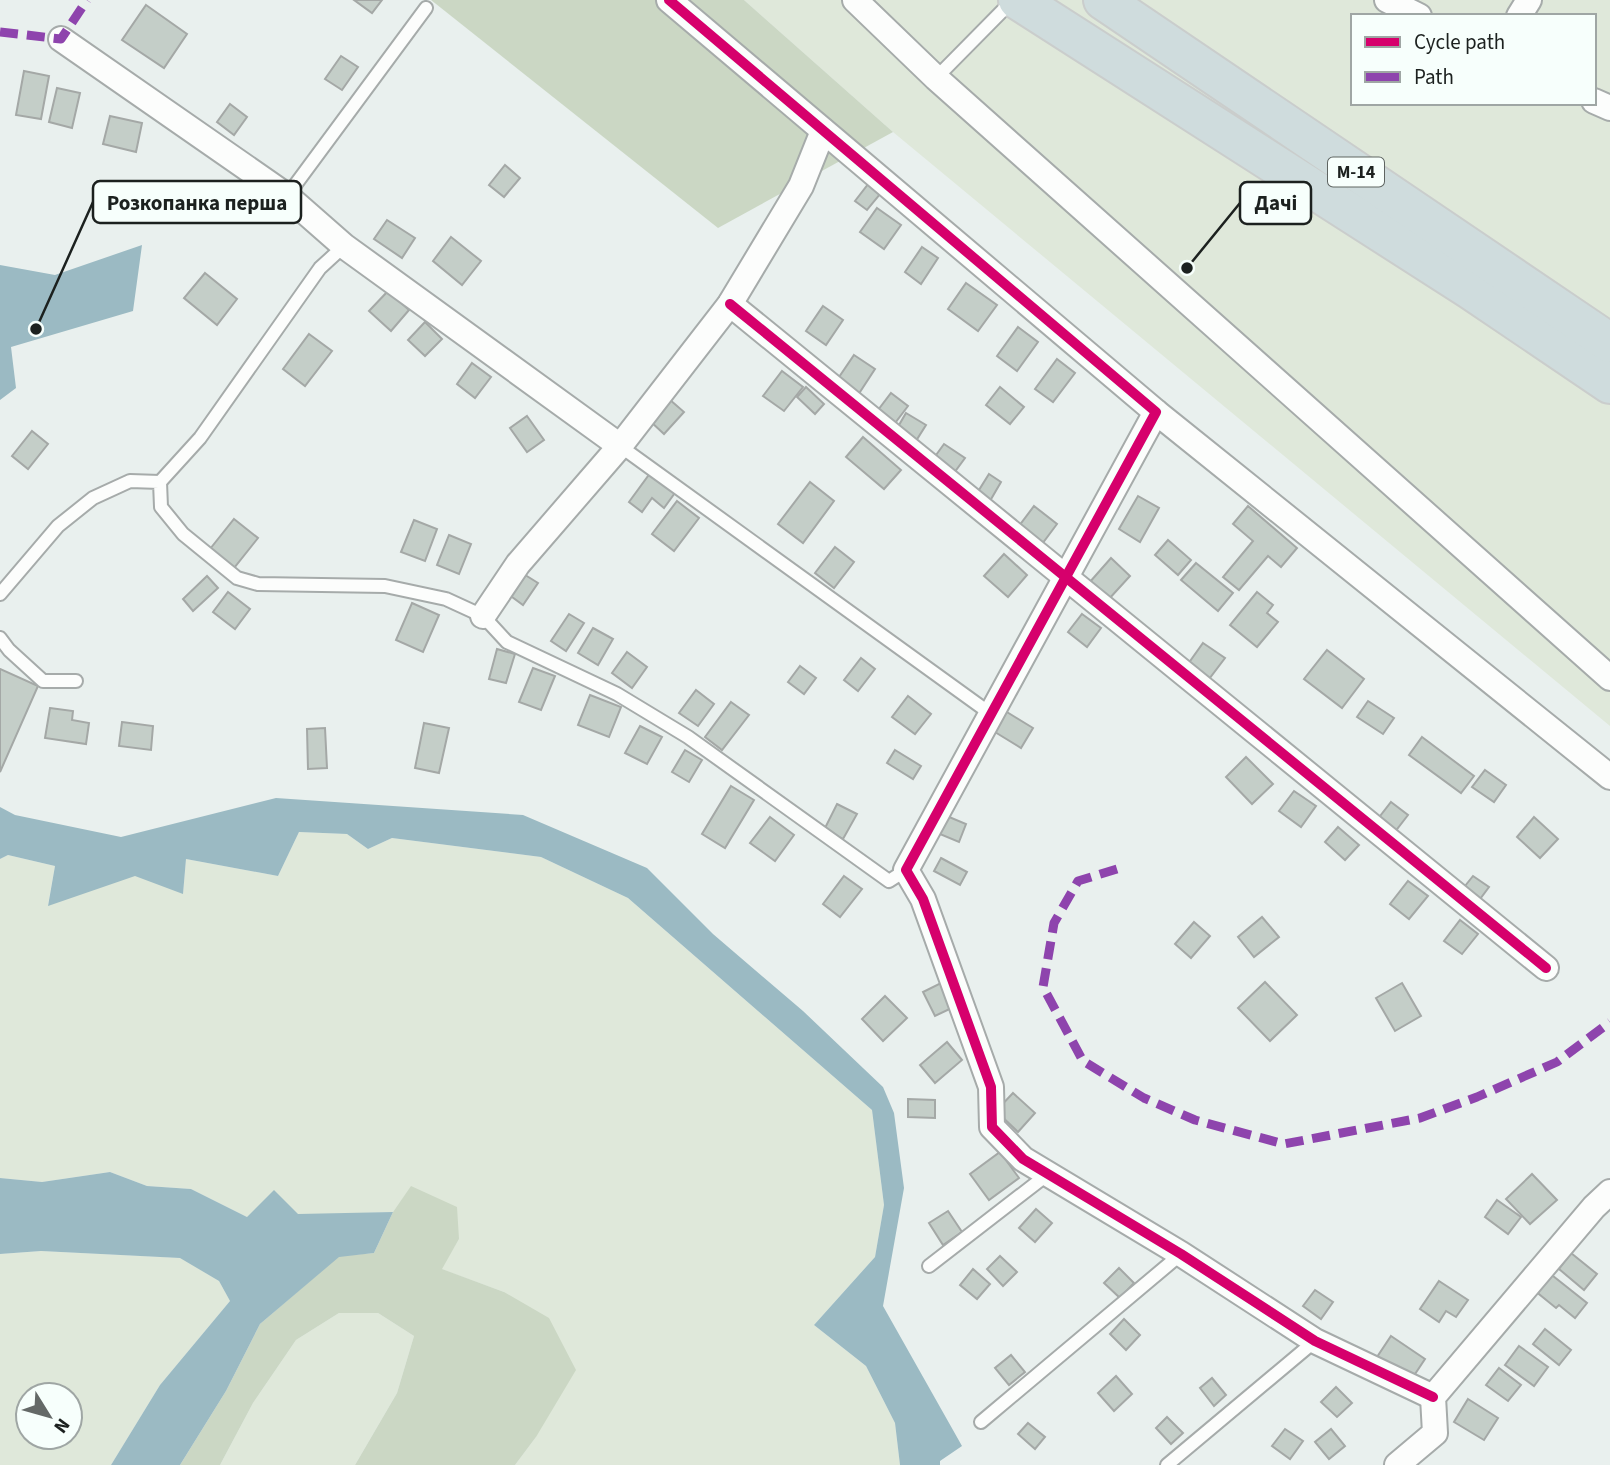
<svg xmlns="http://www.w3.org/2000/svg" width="1610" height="1465" font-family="'Source Sans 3',sans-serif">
<rect width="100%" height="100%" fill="#e9f0ee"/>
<g fill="#dfe8da" fill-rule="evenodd">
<path d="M 744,0 L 1610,0 L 1610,726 L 893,132 ZM 1353,16 L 1594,16 L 1594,103 L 1353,103 Z"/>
<polygon points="299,832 347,834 368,849 392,838 541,857 628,898 872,1110 884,1205 875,1257 814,1325 866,1366 895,1423 900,1465 515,1465 536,1437 504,1292 441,1269 459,1239 411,1187 393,1212 247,1217 191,1189 147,1186 110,1172 42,1182 0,1178 0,859 8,855 55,866 48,905 135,875 183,893 186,859 278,876"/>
<path d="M 41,1251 L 181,1258 L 219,1281 L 230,1301 L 160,1385 L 111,1465 L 0,1465 L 0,1254 ZM 28,1395 L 70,1395 L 70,1437 L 28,1437 Z"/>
<polygon points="339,1313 378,1313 414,1336 397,1393 355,1465 220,1465 253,1403 296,1340"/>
</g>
<g fill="#cbd7c4">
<polygon points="431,0 744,0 893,132 718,228"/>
<polygon points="411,1186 457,1207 459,1239 442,1269 504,1292 549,1318 576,1370 536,1437 515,1465 355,1465 397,1393 414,1336 378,1313 339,1313 296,1340 253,1403 220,1465 180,1465 226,1391 260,1324 339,1256 374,1253 393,1212"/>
</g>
<g fill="#9bbac3">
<polygon points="142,245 133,311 11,347 16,388 0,400 0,265 55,275"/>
<polygon points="276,798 523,815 647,868 713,934 803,1011 883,1087 894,1113 904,1188 883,1306 962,1446 940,1461 940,1465 900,1465 895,1423 866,1366 814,1325 875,1257 884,1205 872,1110 628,898 541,857 392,838 368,849 347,834 299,832 278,876 186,859 183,894 135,876 48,906 55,866 8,855 0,859 0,807 15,815 121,837"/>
<polygon points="110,1172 147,1186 191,1189 247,1217 274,1190 298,1214 393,1212 374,1253 339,1257 260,1324 226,1391 180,1465 111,1465 160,1385 230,1301 219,1281 180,1258 41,1251 0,1254 0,1178 42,1182"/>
</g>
<g fill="#c4cec8" stroke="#a4a8a6" stroke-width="2">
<polygon points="354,0 382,0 372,13"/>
<polygon points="146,5 187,34 164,68 122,40"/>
<polygon points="341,56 358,67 342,90 325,79"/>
<polygon points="24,71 49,76 41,119 16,115"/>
<polygon points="57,88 80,93 72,128 49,122"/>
<polygon points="230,104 247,117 234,135 217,122"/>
<polygon points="110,116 142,123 136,152 103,144"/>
<polygon points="505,165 520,178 504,197 489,185"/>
<polygon points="869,183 881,193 867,210 855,201"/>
<polygon points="877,208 901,225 884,249 860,232"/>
<polygon points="387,220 415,238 402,258 374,239"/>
<polygon points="451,237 481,261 462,285 433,261"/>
<polygon points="922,247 938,258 921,284 905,272"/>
<polygon points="205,273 237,299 217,325 184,298"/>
<polygon points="966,283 997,305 978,331 948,309"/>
<polygon points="388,291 409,310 391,331 369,311"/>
<polygon points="823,306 843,320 826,345 806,331"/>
<polygon points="425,322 442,339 425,356 408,340"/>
<polygon points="1018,327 1038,342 1017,371 997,356"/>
<polygon points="309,334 332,351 305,386 283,369"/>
<polygon points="854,355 875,369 856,398 835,383"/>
<polygon points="1057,359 1075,373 1053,402 1035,389"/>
<polygon points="472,363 491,377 475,398 457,384"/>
<polygon points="782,371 803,387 784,411 763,396"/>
<polygon points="806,387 824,404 815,414 797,397"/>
<polygon points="1000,387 1024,407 1010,424 986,405"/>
<polygon points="891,393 908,406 892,427 875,414"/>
<polygon points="669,399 684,412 664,434 650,421"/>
<polygon points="906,413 926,425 914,444 895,432"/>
<polygon points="527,416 544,440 527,452 510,428"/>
<polygon points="32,431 48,444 28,469 12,456"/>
<polygon points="863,437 901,470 884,489 846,457"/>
<polygon points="944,444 965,458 951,477 931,462"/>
<polygon points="651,472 677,490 664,508 652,498 642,512 629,502"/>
<polygon points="989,474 1001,482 987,506 974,498"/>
<polygon points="810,482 834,501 803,543 778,524"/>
<polygon points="1138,496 1159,508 1140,542 1119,529"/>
<polygon points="677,501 699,518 674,551 652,534"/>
<polygon points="1034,506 1057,524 1039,548 1016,530"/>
<polygon points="1248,506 1297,548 1281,567 1268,556 1239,590 1223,577 1253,541 1233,524"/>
<polygon points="234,519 258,538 234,568 210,549"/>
<polygon points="414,520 437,529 425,561 401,552"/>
<polygon points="449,535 471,544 459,574 437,565"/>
<polygon points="1168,540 1191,560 1178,575 1155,555"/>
<polygon points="835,547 854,562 834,588 815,573"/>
<polygon points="1004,554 1027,575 1008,597 984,576"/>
<polygon points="1111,558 1130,576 1108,600 1089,583"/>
<polygon points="1196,563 1233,593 1218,611 1181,580"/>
<polygon points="522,573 538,583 523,605 508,594"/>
<polygon points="207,576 218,588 193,611 183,599"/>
<polygon points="228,592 250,609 235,629 213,612"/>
<polygon points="1257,592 1273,605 1267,613 1278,622 1257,647 1230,625"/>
<polygon points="412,603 439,615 423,652 396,640"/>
<polygon points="569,614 584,623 566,651 551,641"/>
<polygon points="1082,614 1101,628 1087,647 1068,632"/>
<polygon points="593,628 613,639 598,665 578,653"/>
<polygon points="1203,643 1225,658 1209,679 1188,664"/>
<polygon points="497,649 515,654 506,683 489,679"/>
<polygon points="1327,650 1364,679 1342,708 1304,679"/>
<polygon points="627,652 647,667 632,688 612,673"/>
<polygon points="861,658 875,669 858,691 844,680"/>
<polygon points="800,666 816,678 804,694 788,682"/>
<polygon points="533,668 555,676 541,710 519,702"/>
<polygon points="0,669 38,686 0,772"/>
<polygon points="696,690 714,704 698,726 679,713"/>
<polygon points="590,695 621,707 609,737 578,725"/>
<polygon points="908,696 931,714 915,734 892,717"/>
<polygon points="1368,701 1394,718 1383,734 1357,717"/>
<polygon points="731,702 749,715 722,750 705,737"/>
<polygon points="50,708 73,711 72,720 89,723 86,744 45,738"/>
<polygon points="1002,709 1033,728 1021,748 990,729"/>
<polygon points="122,722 153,726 151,750 119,746"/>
<polygon points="424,723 449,728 439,773 415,768"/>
<polygon points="640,726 662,737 647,764 625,753"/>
<polygon points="325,728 327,768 308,769 307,729"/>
<polygon points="1422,737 1474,776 1461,793 1409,755"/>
<polygon points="685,750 702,760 689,782 672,772"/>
<polygon points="895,750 921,766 913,779 887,763"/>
<polygon points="1246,757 1273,784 1252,804 1226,777"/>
<polygon points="1485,770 1506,785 1494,802 1472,787"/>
<polygon points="731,786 754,800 725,848 702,834"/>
<polygon points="1294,791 1316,806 1301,827 1279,811"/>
<polygon points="1391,802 1408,815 1394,833 1377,820"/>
<polygon points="837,804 857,814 843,839 824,830"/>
<polygon points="942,814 966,824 959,842 935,832"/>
<polygon points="770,817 794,835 775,861 750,843"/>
<polygon points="1534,817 1558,839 1540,858 1517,837"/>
<polygon points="1338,827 1359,845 1345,860 1325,842"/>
<polygon points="941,858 967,872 960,885 934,871"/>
<polygon points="844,876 862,889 840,917 823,904"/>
<polygon points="1473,876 1489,887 1477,903 1461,891"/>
<polygon points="1408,881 1428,896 1409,919 1390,904"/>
<polygon points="1262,917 1279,937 1254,957 1238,937"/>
<polygon points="1460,920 1478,934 1462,954 1444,941"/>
<polygon points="1194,922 1210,936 1191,958 1175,944"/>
<polygon points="943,982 956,1006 935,1016 923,992"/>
<polygon points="1265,982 1297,1015 1270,1041 1238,1008"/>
<polygon points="1402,983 1421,1016 1395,1031 1376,998"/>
<polygon points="885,996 907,1018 883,1041 862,1019"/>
<polygon points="947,1042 962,1060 935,1083 920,1065"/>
<polygon points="1013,1093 1035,1113 1018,1132 996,1111"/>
<polygon points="908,1099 935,1100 935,1118 908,1117"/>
<polygon points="1000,1152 1019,1178 989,1200 970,1174"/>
<polygon points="1532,1174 1557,1200 1530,1224 1506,1199"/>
<polygon points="1497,1200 1521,1217 1508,1234 1485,1217"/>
<polygon points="1036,1209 1052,1223 1035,1242 1019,1228"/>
<polygon points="948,1211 962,1232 943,1245 929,1223"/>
<polygon points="1571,1253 1597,1274 1584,1290 1559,1269"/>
<polygon points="1000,1256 1017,1272 1003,1286 987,1269"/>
<polygon points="1119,1268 1134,1283 1120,1298 1104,1283"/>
<polygon points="973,1269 990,1284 977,1299 960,1285"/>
<polygon points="1548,1272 1587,1303 1575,1318 1559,1305 1556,1308 1534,1290"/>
<polygon points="1439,1281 1468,1300 1456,1317 1446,1311 1439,1322 1420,1309"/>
<polygon points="1315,1290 1333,1302 1321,1319 1303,1306"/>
<polygon points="1124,1319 1140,1335 1126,1350 1110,1334"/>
<polygon points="1545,1329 1571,1350 1559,1365 1533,1344"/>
<polygon points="1391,1336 1425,1359 1411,1380 1377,1357"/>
<polygon points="1519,1346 1548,1367 1534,1386 1505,1365"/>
<polygon points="1011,1355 1025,1372 1009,1385 995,1368"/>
<polygon points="1499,1368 1521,1385 1508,1401 1486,1385"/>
<polygon points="1116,1376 1132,1394 1114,1411 1098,1393"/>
<polygon points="1212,1378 1226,1395 1214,1406 1200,1388"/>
<polygon points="1336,1387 1352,1403 1337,1417 1321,1402"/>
<polygon points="1468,1399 1498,1418 1484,1440 1454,1422"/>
<polygon points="1167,1417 1183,1433 1171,1444 1156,1428"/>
<polygon points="1028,1423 1045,1437 1035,1449 1018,1434"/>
<polygon points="1285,1429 1303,1441 1290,1459 1272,1446"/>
<polygon points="1331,1429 1345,1446 1329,1459 1315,1442"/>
</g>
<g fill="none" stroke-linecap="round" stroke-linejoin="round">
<defs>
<g id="lane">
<polyline points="936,78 1013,0"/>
<polyline points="287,196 426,8"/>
<polyline points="620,446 991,714"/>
<polyline points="160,482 200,438 320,268 344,246"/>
<polyline points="0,594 58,526 93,498 130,481 160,482 161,507 183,534 237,578 258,584 385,586 446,599 483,616 507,642 617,694 688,737 889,881 906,870"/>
<polyline points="0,638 9,650 43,681 76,681"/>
<polyline points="929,1266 1048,1174"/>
<polyline points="981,1422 1181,1254"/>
<polyline points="1167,1465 1315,1341"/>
</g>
<g id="street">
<polyline points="669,0 1156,412 906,870 923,899 991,1087 992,1127 1023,1159 1181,1254 1315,1341 1433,1397"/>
<polyline points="855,0 936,78 1610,678"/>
<polyline points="1387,0 1419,16"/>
<polyline points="1519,16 1529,0"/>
<polyline points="61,39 287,196 344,246 620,446"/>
<polyline points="1594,101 1610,108"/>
<polyline points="730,304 1546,968"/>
<polyline points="1156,412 1610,777"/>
<polyline points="483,616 518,564 620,446 730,304 801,186 823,131"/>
<polyline points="1397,1465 1435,1433 1433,1397 1594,1207 1610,1192"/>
</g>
<g id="highway">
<polyline points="1018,0 1471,290 1610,384"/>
<polyline points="1103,0 1610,343"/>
</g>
</defs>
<use href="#lane" stroke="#a6abaa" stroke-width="16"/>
<use href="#street" stroke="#a6abaa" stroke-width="28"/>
<use href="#highway" stroke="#cacdcc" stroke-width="42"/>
<use href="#lane" stroke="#fcfdfc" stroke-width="12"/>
<use href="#street" stroke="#fcfdfc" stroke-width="24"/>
<use href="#highway" stroke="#cfdcdd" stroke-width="38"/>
<g stroke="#8e44ad" stroke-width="9" stroke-dasharray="18 9" stroke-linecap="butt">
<polyline points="0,32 61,39 87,0"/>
<polyline points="1117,869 1078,881 1054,923 1043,987 1083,1061 1144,1098 1195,1120 1284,1144 1420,1118 1477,1097 1557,1062 1610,1022"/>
</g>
<defs>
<g id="cycleway">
<polyline points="669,0 1156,412 906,870 923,899 991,1087 992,1127 1023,1159 1181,1254 1315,1341 1433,1397"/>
<polyline points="730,304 1546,968"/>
</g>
</defs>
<use href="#cycleway" stroke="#f7fffc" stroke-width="15"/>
<use href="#cycleway" stroke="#d6006c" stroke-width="10"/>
</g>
<g text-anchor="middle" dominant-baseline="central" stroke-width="5" stroke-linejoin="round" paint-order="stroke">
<rect fill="#f7fffc" stroke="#5e6461" stroke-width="2" x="1328" y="157.5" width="56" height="29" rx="5"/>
<g font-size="18" font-weight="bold" fill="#1c211f">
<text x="1356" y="172">М-14</text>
</g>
</g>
<path fill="none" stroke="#1c211f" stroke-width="2.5" d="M36 329L93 202M1187 268L1240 203"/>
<g fill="#1c211f" stroke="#f7fffc" stroke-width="2.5">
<circle cx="36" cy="329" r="7"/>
<circle cx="1187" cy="268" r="7"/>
</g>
<g fill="#f7fffc" stroke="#1c211f" stroke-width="2.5">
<rect x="93" y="181" width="208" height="42" rx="7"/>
<rect x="1240" y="182" width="71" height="42" rx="7"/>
</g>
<g font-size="21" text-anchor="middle" font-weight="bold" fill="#1c211f">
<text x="197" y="210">Розкопанка перша</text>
<text x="1276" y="210">Дачі</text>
</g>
<rect x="1351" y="14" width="245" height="91" fill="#f7fffc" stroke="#9fa6a4" stroke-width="2"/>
<rect x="1365" y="37" width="35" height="10" fill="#d6006c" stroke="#9fa6a4" stroke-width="2"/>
<text x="1414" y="49" font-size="21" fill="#1c211f">Cycle path</text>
<rect x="1365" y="72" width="35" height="10" fill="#8e44ad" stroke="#9fa6a4" stroke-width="2"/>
<text x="1414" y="84" font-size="21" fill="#1c211f">Path</text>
<g transform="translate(49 1416) rotate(127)"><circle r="33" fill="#f7fffc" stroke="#9fa6a4" stroke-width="2"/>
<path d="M0-5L12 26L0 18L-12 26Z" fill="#646967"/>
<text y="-10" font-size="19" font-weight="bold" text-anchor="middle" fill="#1c211f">N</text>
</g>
</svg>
